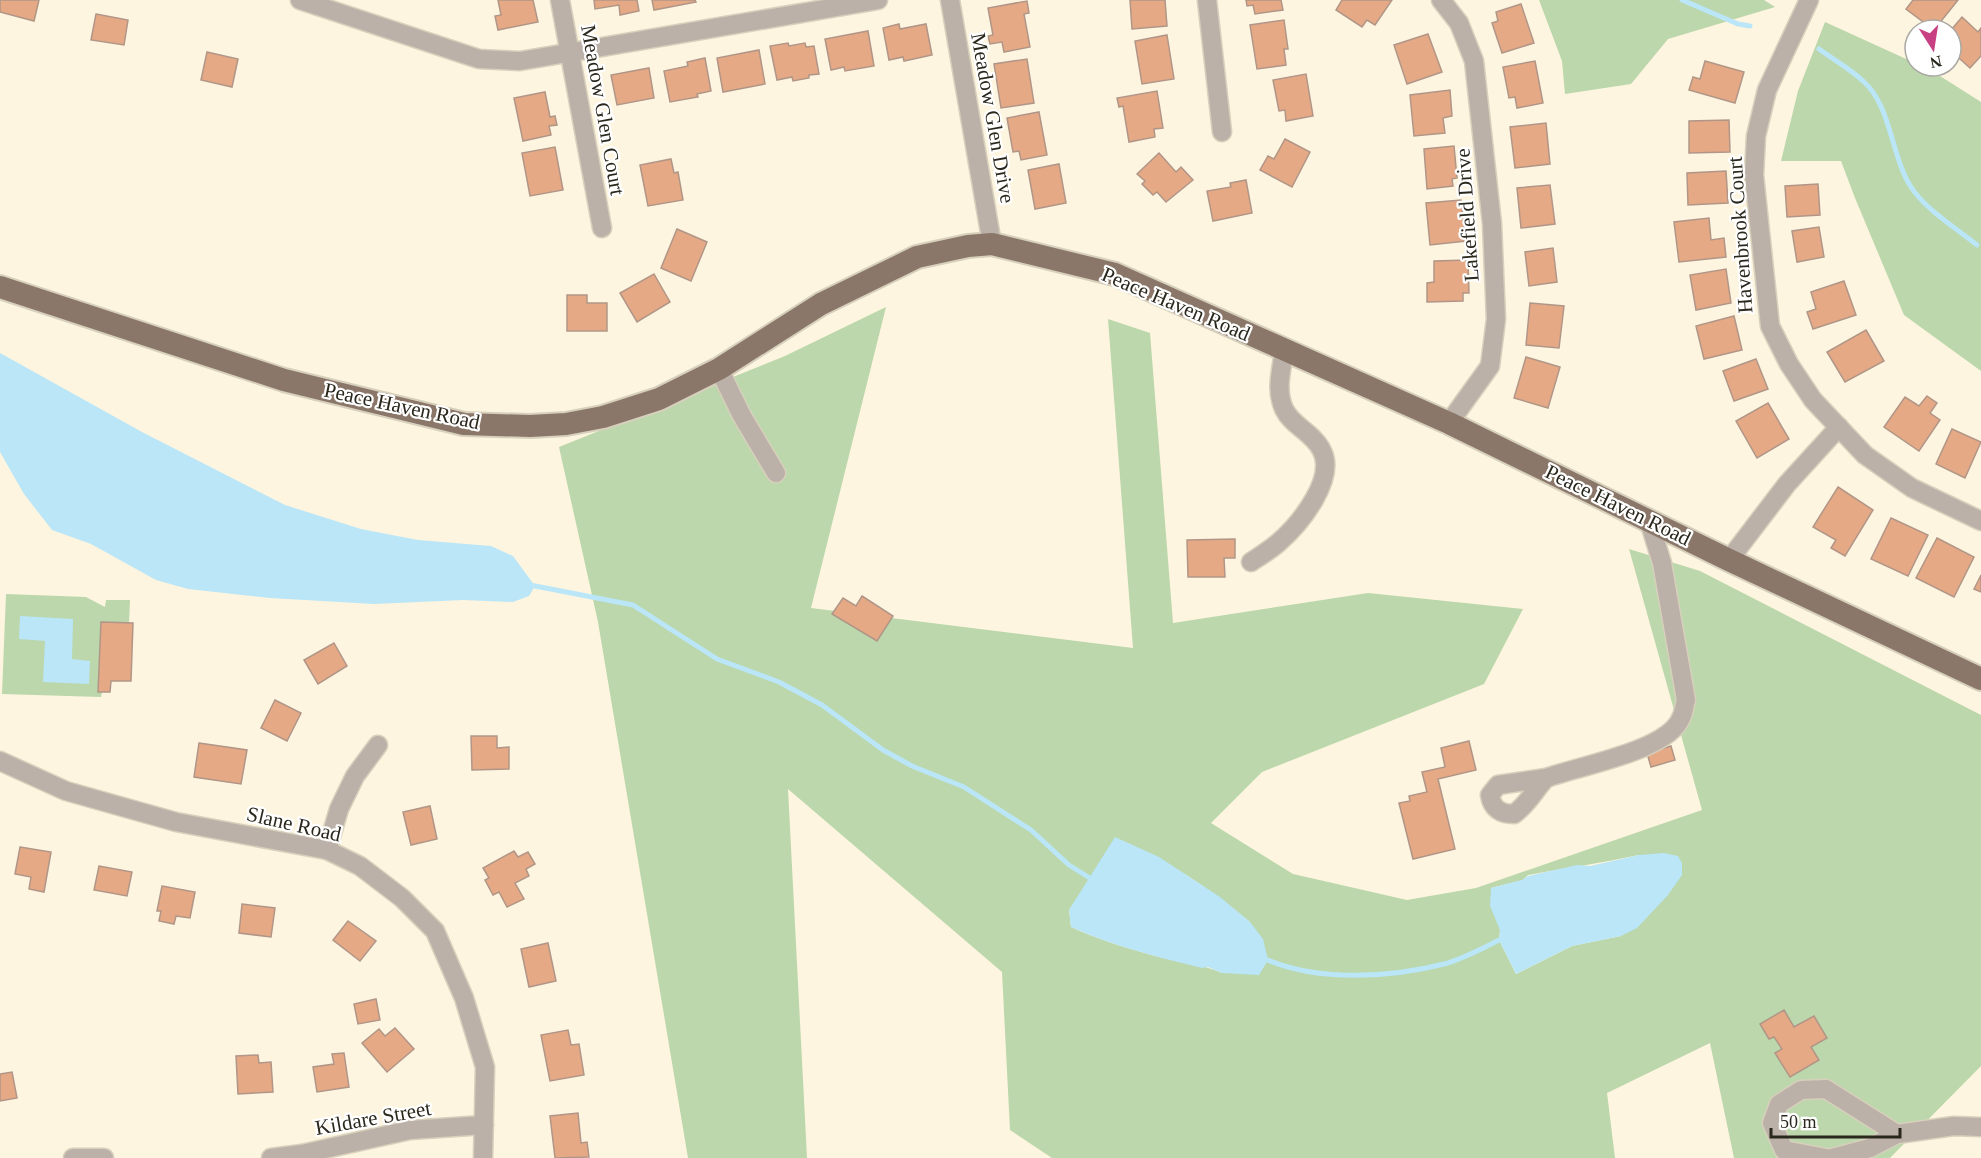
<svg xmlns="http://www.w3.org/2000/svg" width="1981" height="1158" font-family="Georgia,serif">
<rect width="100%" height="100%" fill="#fdf5df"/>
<g fill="#bbd7ab" fill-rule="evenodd">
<polygon points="1539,0 1764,0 1775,7 1668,39 1631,84 1565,94 1562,61"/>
<polygon points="1825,22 1915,63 1915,66 1922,66 1929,69 1981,102 1981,371 1904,315 1855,198 1841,161 1781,161 1798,91"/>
<path d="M 886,307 L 811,608 L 1133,648 L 1108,319 L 1150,333 L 1173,623 L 1368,593 L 1523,609 L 1484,684 L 1262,772 L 1211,823 L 1293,874 L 1407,900 L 1476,888 L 1702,810 L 1629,549 L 1700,571 L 1981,715 L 1981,1066 L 1890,1158 L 1734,1158 L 1710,1043 L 1607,1093 L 1615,1158 L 1052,1158 L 1010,1130 L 1002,972 L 788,789 L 807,1158 L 688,1158 L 598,622 L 559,447 L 785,356 ZM 1123,841 C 1170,862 1211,889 1250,922 L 1222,973 C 1202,964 1181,963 1159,957 C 1130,949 1099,940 1071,927 L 1069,910 L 1090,879 ZM 1639,855 L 1621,936 L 1572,946 L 1516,974 L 1499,940 L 1500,930 L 1491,888 L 1523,880 L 1528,875 C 1565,868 1602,863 1639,855 Z"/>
<polygon points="6,594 86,597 105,607 106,600 130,600 129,623 101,622 98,692 102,692 101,697 2,694"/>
</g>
<g fill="#bae6f8">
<polygon points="0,353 142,432 285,505 361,529 418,540 491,546 513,556 535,586 529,596 513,602 463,600 374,604 270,598 188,589 156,580 91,544 52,530 24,494 0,452"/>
<polygon points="20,616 73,619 72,659 90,661 89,684 43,682 45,641 19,639"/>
<path d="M 1115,837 L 1159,857 L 1220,897 L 1250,922 L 1263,939 L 1268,960 L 1259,975 L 1222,973 L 1208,967 L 1202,968 C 1158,957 1113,946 1071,927 L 1069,910 Z"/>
<polygon points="1664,853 1678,856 1682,863 1682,875 1668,895 1637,928 1621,936 1572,946 1516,974 1499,940 1500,930 1490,906 1491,888 1522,880 1528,876 1577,865 1590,866 1639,855"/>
</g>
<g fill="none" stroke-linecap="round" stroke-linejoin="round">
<g stroke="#bae6f8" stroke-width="5">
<polyline points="1682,0 1738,24 1750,26"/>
<path d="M 1819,49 C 1834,60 1851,69 1864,82 C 1891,106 1891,156 1911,187 C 1925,209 1956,228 1977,245"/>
<polyline points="530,585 633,605 717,659 779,682 822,705 883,750 912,766 964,787 1031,830 1069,865 1096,882"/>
<path d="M 1263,958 C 1316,982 1389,978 1444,964 C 1463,959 1481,949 1499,940"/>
</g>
</g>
<g fill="#e5a986" stroke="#b19687" stroke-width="1.5">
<polygon points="0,0 39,0 34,21 0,12"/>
<polygon points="498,0 533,0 538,22 498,30 495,16 501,15"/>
<polygon points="594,0 637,0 639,11 620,15 619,5 595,9"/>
<polygon points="652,0 695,0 696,2 654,10"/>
<polygon points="1130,0 1165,0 1167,26 1132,29"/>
<polygon points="1246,0 1281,0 1283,10 1255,14 1253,5 1247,6"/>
<polygon points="1342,0 1392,0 1375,25 1367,20 1362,27 1336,10"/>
<polygon points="1913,0 1958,0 1934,30 1906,9"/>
<polygon points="1027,1 1029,13 1024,14 1030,47 1004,52 1002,42 990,44 988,36 993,35 988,8"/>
<polygon points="1521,4 1534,43 1502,53 1492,23 1498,21 1496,12"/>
<polygon points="96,14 128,20 124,45 91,40"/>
<polygon points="1962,17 1978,32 1981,28 1981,56 1970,68 1951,51 1951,30"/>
<polygon points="1284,20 1288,49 1284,49 1286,65 1257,69 1250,25"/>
<polygon points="899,24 900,29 926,24 932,55 904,61 903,57 889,60 883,28"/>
<polygon points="868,31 874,66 845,71 844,67 831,70 825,39"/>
<polygon points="1428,34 1442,72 1407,84 1394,45"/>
<polygon points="1167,35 1174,79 1142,84 1135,41"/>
<polygon points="788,43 789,46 805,43 806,47 814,46 819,74 809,75 809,78 793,81 792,77 777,80 770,46"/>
<polygon points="759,50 765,84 723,92 717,58"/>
<polygon points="207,52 238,59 232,87 201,80"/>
<polygon points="705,58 711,91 697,94 698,97 670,102 664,71 688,66 687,62"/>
<polygon points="1027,59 1034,103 1001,108 994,64"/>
<polygon points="1535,61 1543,103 1517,108 1515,97 1509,98 1503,67"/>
<polygon points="1705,61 1744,72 1735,103 1689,90 1693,77 1700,79"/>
<polygon points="649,68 654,98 617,105 611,75"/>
<polygon points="1306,74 1313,116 1286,121 1285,110 1279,111 1273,80"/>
<polygon points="1450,90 1452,116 1443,118 1445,133 1414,136 1410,95"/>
<polygon points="1157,91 1163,128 1154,129 1155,137 1129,142 1123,106 1119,107 1117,98"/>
<polygon points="545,92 550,117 555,116 557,125 549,126 551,135 523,141 514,98"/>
<polygon points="1039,112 1047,155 1021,160 1019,151 1013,152 1007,118"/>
<polygon points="1729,120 1730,152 1689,153 1689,121"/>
<polygon points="1546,123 1550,164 1515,168 1510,127"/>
<polygon points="1285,139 1310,152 1292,187 1260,170 1268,156 1274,159"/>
<polygon points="1454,146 1457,178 1452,179 1453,186 1427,189 1424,149"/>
<polygon points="555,147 563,190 530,196 522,153"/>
<polygon points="1159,153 1176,172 1181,167 1193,180 1166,202 1157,192 1153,195 1142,184 1145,181 1137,174"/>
<polygon points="671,159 674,173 678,172 683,200 648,206 640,165"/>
<polygon points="1059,164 1066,203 1035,209 1028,170"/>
<polygon points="1726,171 1728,203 1688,205 1687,173"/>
<polygon points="1246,180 1252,213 1213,221 1207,191 1231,187 1230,183"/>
<polygon points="1818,184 1820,215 1787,217 1785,186"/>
<polygon points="1550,185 1555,224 1521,228 1517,188"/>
<polygon points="1461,200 1466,241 1430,245 1426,203"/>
<polygon points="1709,218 1711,240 1724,238 1726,257 1679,262 1674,222"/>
<polygon points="1819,227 1824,257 1797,262 1792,231"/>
<polygon points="677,229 707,242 691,281 661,268"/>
<polygon points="1553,248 1557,282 1529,286 1525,252"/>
<polygon points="1468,260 1469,293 1463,293 1463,301 1427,302 1427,283 1434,282 1434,261"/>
<polygon points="1726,269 1731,303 1696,310 1690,275"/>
<polygon points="654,274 670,302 637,322 620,293"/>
<polygon points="1844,281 1856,315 1813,329 1807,312 1816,309 1811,292"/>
<polygon points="567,295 587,295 587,303 607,303 607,331 567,331"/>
<polygon points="1530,303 1564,306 1559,348 1526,345"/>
<polygon points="1734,316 1742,350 1704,359 1696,326"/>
<polygon points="1866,330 1884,361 1845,382 1827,352"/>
<polygon points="1526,357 1560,367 1548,408 1514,398"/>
<polygon points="1756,359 1768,389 1734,401 1723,371"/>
<polygon points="1927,396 1937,403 1930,413 1940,420 1919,451 1884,427 1905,397 1919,406"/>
<polygon points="1768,403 1789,439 1757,458 1736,421"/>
<polygon points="1952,429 1981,442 1965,478 1936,464"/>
<polygon points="1838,487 1873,510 1845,556 1831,548 1836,540 1813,527"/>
<polygon points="1891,518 1928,535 1908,576 1871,559"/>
<polygon points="1937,538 1974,557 1954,597 1916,578"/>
<polygon points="1235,539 1235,558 1224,558 1225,577 1188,577 1187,540"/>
<polygon points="1981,575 1981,592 1974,589"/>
<polygon points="862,596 893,616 877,641 832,614 843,598 856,606"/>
<polygon points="101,622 133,623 131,681 111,681 110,692 98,692"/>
<polygon points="334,643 347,666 318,684 304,660"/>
<polygon points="275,700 301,713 287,741 261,728"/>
<polygon points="471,736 497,736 497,748 509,747 509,769 472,770"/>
<polygon points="1469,741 1476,770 1438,779 1455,849 1413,859 1399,803 1410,801 1409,796 1427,792 1422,772 1445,767 1441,748"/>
<polygon points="199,743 247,750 241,784 194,777"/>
<polygon points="1671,746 1675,760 1651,767 1647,753"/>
<polygon points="430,806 437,839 411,845 403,812"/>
<polygon points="20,847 51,852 44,892 29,889 31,877 15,874"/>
<polygon points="514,851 518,857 528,852 535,864 526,869 529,876 515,883 524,899 507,907 499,892 493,895 485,880 489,878 483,868"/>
<polygon points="99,866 132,872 127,896 94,890"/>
<polygon points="162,886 195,892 190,918 176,916 174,924 159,921 161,911 157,911"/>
<polygon points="242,904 275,908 271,937 239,933"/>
<polygon points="348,921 376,941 360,961 333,940"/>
<polygon points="548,943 556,981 529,987 521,949"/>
<polygon points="376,999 380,1020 358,1024 354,1004"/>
<polygon points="1784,1010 1794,1027 1814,1016 1827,1038 1811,1047 1819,1060 1790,1077 1775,1053 1782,1049 1774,1037 1769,1039 1760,1024"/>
<polygon points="395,1028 414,1049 387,1072 362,1043 379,1029 385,1036"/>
<polygon points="568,1030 571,1045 579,1044 584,1075 550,1081 541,1035"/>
<polygon points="344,1053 349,1087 317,1092 313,1067 334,1064 332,1054"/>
<polygon points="258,1055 259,1063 271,1062 273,1092 238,1094 236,1056"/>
<polygon points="12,1072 17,1098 0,1101 0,1074"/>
<polygon points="578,1113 581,1143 587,1142 589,1157 555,1158 550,1116"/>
</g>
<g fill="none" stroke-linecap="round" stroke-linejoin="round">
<defs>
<g id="minor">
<polyline points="300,0 479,59 520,61 878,0"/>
<polyline points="560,0 602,228"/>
<polyline points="950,0 992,244"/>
<polyline points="1207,0 1222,132"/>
<polyline points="1441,0 1459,23 1474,61 1492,224 1496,319 1490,366 1449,423"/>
<polyline points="1809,0 1767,90 1756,136 1754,175 1770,326 1789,364 1813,400 1865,455 1912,488 1981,521"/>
<polyline points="719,369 742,416 776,473"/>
<polyline points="1729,560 1787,484 1839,427"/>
<path d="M 1251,562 C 1260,556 1270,550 1278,543 C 1299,525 1338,478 1321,449 C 1312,432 1292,426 1284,409 C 1275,389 1282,370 1284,350"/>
<polyline points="0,761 66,791 176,822 327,850 360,866 402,898 435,931 464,998 485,1067 483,1158"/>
<path d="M 1546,778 L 1498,785 L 1490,795 C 1492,809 1501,814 1514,814 C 1527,805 1535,790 1546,778 C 1578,766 1668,751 1681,718 C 1684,713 1684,706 1686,700 L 1662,563 L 1649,521"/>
<polyline points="327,850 339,809 355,776 378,745"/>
<polyline points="73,1158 104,1158"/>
<polyline points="271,1158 302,1154 410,1130 484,1125"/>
<polyline points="1826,1158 1784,1150 1772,1123 1779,1104 1801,1090 1826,1089 1897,1134"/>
<polyline points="1832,1158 1870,1148 1897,1134 1954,1126 1981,1127"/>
</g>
<polyline id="major" points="0,287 284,380 464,424 530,426 566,424 603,417 659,399 719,369 821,304 917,257 968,246 992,244 1115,274 1449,423 1729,560 1981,679"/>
</defs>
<use href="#minor" stroke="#d7d0bc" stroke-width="21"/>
<use href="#major" stroke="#d7d0bc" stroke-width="26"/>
<use href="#minor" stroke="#bcb1a8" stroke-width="18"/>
<use href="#major" stroke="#8b7769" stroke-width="22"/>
</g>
<g text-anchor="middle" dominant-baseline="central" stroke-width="4.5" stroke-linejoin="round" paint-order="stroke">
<g font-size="21" fill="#2a271c" stroke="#fff">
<text transform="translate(603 110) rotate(80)">Meadow Glen Court</text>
<text transform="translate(993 118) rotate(80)">Meadow Glen Drive</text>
<text transform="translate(1467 215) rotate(-94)">Lakefield Drive</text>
<text transform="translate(1740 235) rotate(-94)">Havenbrook Court</text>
<text transform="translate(1176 304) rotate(23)">Peace Haven Road</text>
<text transform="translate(402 406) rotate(12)">Peace Haven Road</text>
<text transform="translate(1618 505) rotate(26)">Peace Haven Road</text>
<text transform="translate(294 824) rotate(13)">Slane Road</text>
<text transform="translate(373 1118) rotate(-10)">Kildare Street</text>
</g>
</g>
<g transform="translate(1933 48) rotate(168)"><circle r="28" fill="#ffffff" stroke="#aaa9a4" stroke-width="1.5"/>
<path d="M0-4.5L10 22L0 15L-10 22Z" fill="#c64082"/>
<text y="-9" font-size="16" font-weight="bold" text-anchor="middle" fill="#2a271c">N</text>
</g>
<path d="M1771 1128v9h129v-9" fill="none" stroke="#2a271c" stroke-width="3"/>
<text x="1780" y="1128" font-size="18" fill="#2a271c" stroke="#ffffff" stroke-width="4.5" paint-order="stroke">50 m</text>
</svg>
